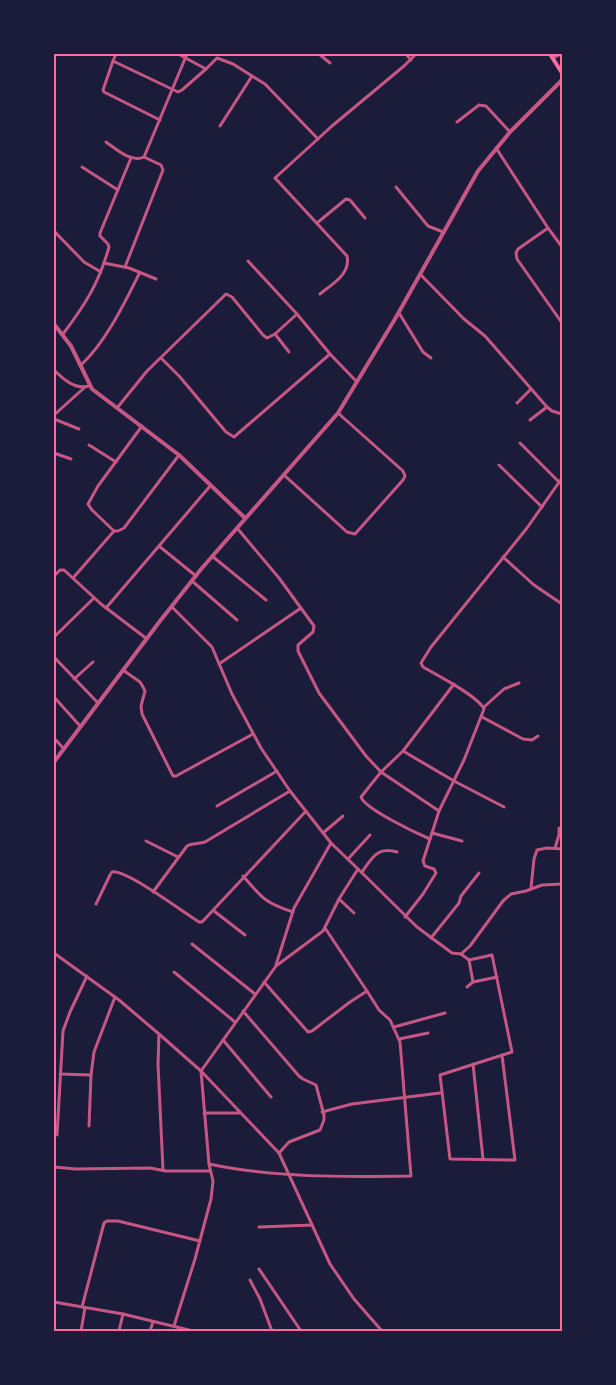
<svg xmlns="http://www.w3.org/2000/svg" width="616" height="1385" font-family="'PT Sans Narrow',sans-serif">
<rect width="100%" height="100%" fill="#1b1b3a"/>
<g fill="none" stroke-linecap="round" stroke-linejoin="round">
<g stroke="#c65784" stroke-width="3">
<polyline points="178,54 206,69 217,58 233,64 252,76 220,126"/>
<polyline points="319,54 330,63"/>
<polyline points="406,54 411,60"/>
<polyline points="553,58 561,54"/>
<polyline points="113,61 116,54"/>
<polyline points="252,76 265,84 318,139"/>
<polyline points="160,120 104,92 103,90 113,61 178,92 182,90 206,69"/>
<polyline points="457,122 479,105 486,106 510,132"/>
<path d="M 106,142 C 116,149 131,163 144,157 L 187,54"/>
<polyline points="496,148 548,228 562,247"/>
<polyline points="82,167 118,190"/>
<polyline points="396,187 428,226 443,232"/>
<polyline points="317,223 346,199 350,200 365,218"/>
<polyline points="548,228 518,249 516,253 517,259 562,323"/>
<polyline points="54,231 84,262 101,272"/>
<polyline points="248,261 297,314"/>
<polyline points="104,263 129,268 156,279"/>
<polyline points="125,267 163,170 161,165 144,157"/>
<polyline points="420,274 464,319 485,336 547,407 552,411 562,414"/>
<path d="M 320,294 C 332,284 351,274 347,256 L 275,178 L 332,126 L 404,66 L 416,54"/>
<polyline points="399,313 423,352 431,358"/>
<path d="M 63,334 C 85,305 99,283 109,247 L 108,244 L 100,236 L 100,233 L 131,158"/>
<polyline points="275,334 289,352"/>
<polyline points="161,358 180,377 226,432 234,437 330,354"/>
<path d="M 81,365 C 106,342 125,302 140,272"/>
<path d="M 54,370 C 63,379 75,390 89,386"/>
<polyline points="517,403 531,389"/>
<polyline points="117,408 147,371 226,294 232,297 263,335 267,338 275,334 297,314 330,354 357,382"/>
<polyline points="54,415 84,388"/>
<polyline points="54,419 79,429"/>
<polyline points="530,420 547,407"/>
<polyline points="142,426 98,486 88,504 92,510 114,531 118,531 124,528 179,455"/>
<polyline points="520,443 562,485"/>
<polyline points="89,445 116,462"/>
<polyline points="54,453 71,459"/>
<polyline points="499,465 542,507"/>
<polyline points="284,475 347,532 355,534 403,480 405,476 403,471 338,413"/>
<polyline points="237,528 279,578 314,626 313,632 298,645 298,651 319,693 366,756 381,772 403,751 454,684"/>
<polyline points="159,546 196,576"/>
<polyline points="212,556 266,600"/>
<polyline points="503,557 534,585 562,604"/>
<polyline points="54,576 60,570 64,570 101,604 147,639"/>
<polyline points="73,578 114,531"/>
<polyline points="192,581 237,620"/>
<polyline points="172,607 212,647 232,694 261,748 290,791 331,843 358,869 339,899 323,931 276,966 201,1071 209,1164 213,1181 211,1199 195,1259 174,1326"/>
<polyline points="106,608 211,485"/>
<polyline points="54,637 94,598"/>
<polyline points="54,657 98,703"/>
<polyline points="219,664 301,608"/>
<polyline points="123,670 140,682 143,687 145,691 141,706 142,714 173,776 176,776 253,734"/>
<polyline points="74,679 93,662"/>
<polyline points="54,697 81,727"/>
<polyline points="484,707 504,689 519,683"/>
<polyline points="482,717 523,739 532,740 538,736"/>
<polyline points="54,738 64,749"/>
<polyline points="403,751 454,781 504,807"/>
<polyline points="217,806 277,771"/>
<polyline points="323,833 343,816"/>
<polyline points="432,833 462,841"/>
<path d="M 430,839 C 416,833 365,809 361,797 L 381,772 L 439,811"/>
<polyline points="146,841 178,857"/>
<polyline points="555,848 559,835 559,828"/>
<polyline points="348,859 370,835"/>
<polyline points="358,869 417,927 452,953 461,954 469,960 492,955 512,1052 440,1075 450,1159 515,1160 502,1055"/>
<path d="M 362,872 C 372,858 377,846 397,852"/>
<path d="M 243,876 C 262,898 265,903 293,912"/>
<polyline points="531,888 534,859 537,850 547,848 562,849"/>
<path d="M 153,892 L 187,846 C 192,843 199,844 205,842 L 290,791"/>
<polyline points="339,899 354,913"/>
<path d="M 96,904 L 110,875 L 112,872 C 126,869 184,913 199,922 L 202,922 L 306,811"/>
<polyline points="214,911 245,935"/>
<path d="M 405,917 L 423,894 L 436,873 L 434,869 L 425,866 L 423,861 L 439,811 L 464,760 L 484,709 C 478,696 437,675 423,667 L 421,663 L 431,647 L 527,528 L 562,478"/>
<polyline points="431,938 459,903 461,896 479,873"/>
<polyline points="192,944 255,994"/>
<polyline points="54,953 119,1000 159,1034 201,1071 279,1153 330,1264 354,1299 382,1331"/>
<polyline points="461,954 470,946 503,901 511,894 526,891 542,885 562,884"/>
<polyline points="276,965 294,908 331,843"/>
<polyline points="174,972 235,1022"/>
<polyline points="264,982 308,1032 312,1031 350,1002 367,991 325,928"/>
<polyline points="473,982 497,977"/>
<polyline points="467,987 473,982 469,960"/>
<polyline points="243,1011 299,1076 303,1079 316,1085 324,1115 324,1120 320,1130 289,1142 279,1153"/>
<polyline points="394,1027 445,1013"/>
<polyline points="159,1034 158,1064 163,1170"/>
<polyline points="399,1039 428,1033"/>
<polyline points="223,1040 271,1097"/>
<polyline points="473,1064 483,1159"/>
<polyline points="60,1074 91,1075"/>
<polyline points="322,1112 352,1104 440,1093"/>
<polyline points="204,1113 240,1113"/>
<polyline points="89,1126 91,1075 94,1052 115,997"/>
<polyline points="57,1135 63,1031 70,1012 87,976"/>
<path d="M 209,1164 C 275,1178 343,1177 411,1176 L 400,1042 L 390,1020 L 379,1010 L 367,991"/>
<polyline points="54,1167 76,1169 150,1168 166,1171 210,1171"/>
<polyline points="259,1227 312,1225"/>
<polyline points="259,1269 301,1331"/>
<polyline points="250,1280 260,1299 272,1331"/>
<polyline points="54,1302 123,1314 193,1331"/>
<polyline points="82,1307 104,1223 107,1221 118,1221 200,1241"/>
<polyline points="81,1331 85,1308"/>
<polyline points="119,1331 123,1314"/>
<polyline points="150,1331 153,1322"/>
</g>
<g stroke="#c65784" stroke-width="4">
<polyline points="54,324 71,346 92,389 179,455 245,518"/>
<polyline points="54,762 160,621 202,568 338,413 395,319 478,171 510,132 562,80"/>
</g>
<polyline stroke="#ff6b9d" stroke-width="4" points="550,54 562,73"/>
</g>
<rect width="616" height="1385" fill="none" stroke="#1b1b3a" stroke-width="110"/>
<rect x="55" y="55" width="506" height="1275" fill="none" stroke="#ff6b9d" stroke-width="2"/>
</svg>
